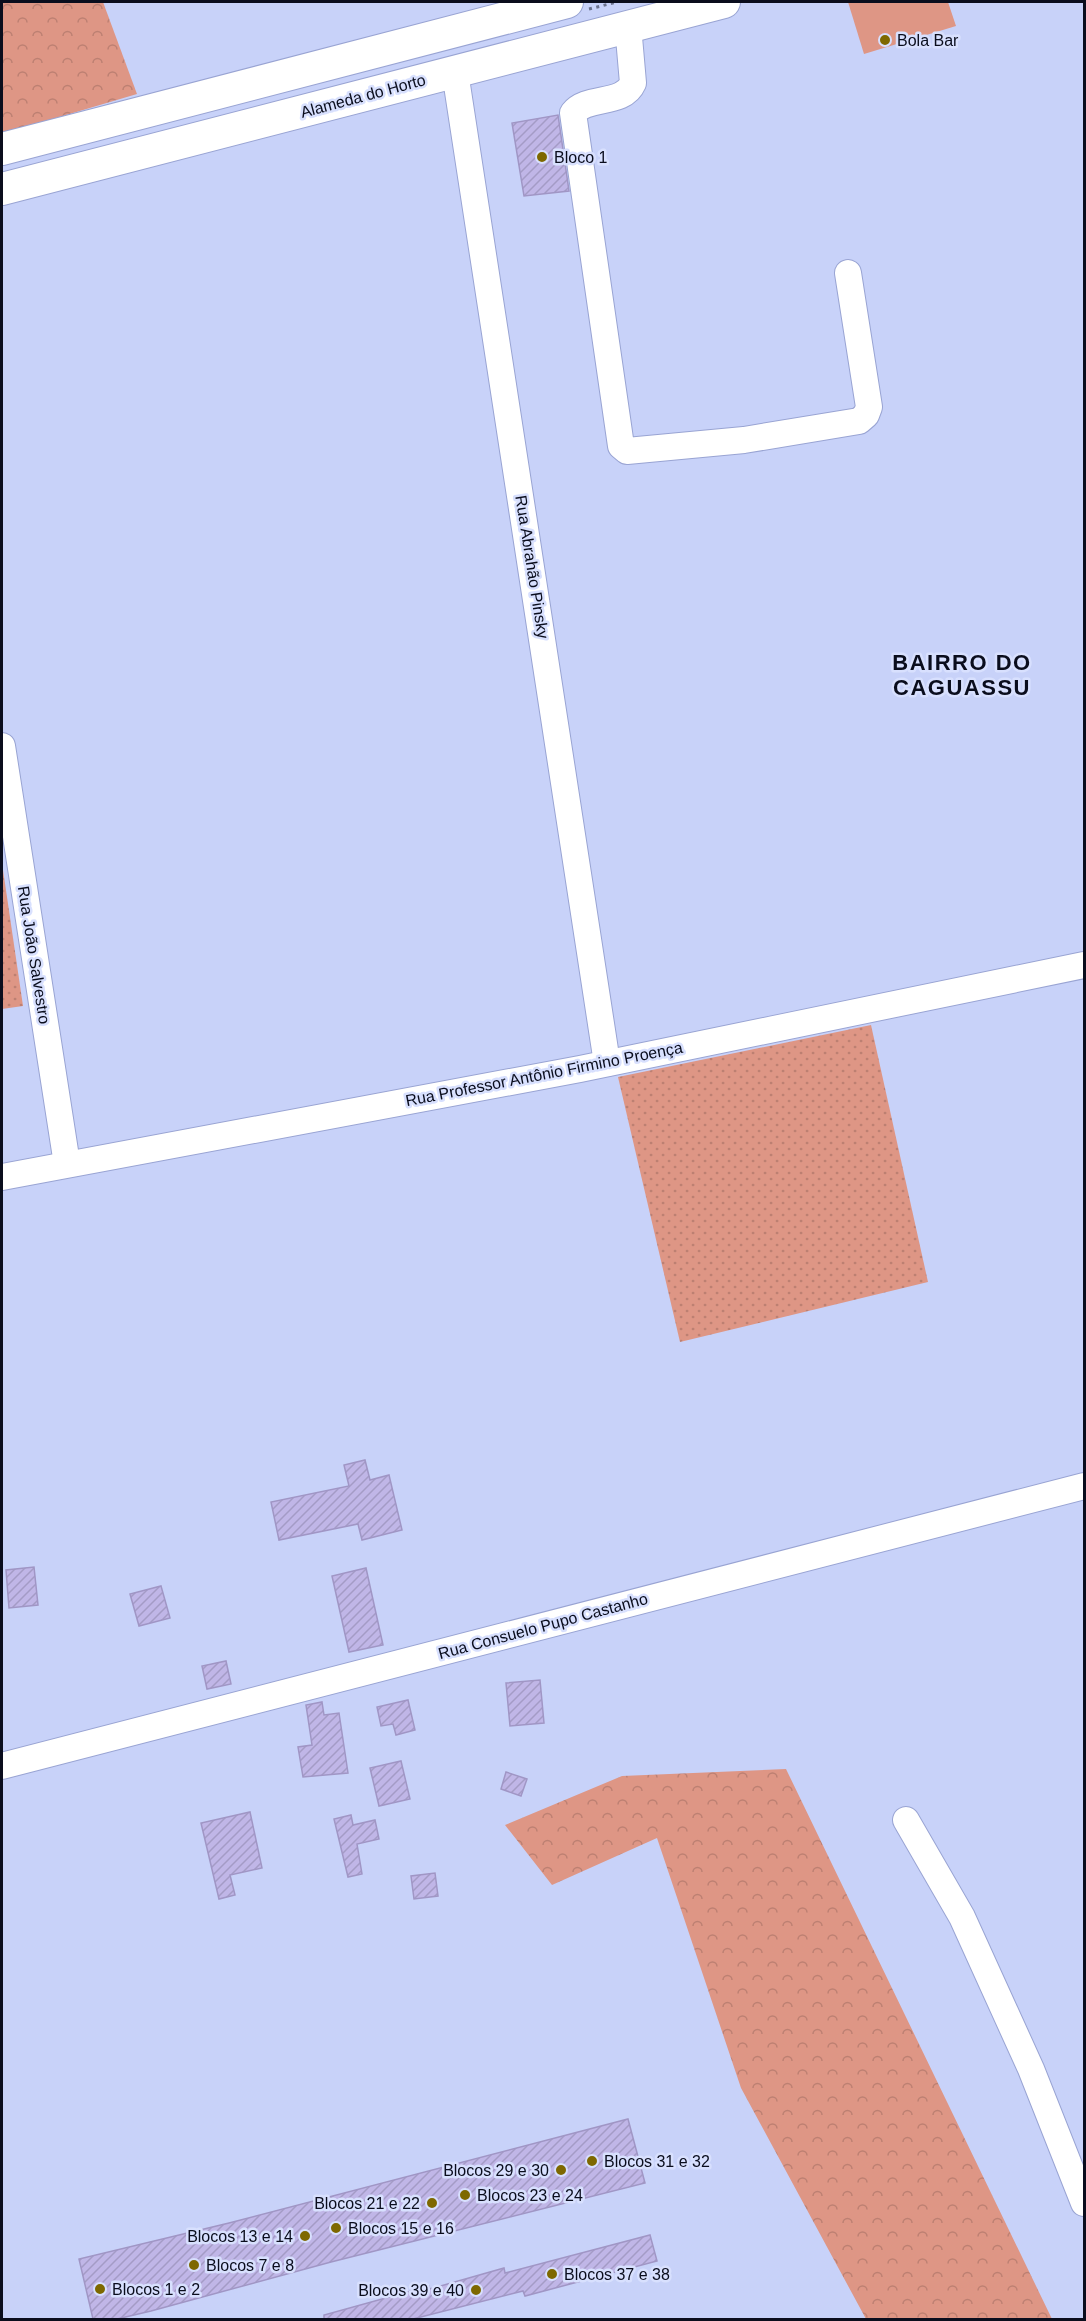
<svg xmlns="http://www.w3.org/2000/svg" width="1086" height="2321" font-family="Arial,sans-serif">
<defs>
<pattern id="grass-dots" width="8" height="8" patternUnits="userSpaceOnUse" patternTransform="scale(1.5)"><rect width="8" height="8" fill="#de9685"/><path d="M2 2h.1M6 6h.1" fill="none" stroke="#bd8072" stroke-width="1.8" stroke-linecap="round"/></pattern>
<pattern id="forest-crowns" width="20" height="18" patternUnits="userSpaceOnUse" patternTransform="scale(1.5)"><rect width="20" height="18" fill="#de9685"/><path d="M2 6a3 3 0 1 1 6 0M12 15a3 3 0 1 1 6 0" fill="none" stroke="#bd8072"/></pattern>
<pattern id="building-hatch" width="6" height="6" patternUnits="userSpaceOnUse" patternTransform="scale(1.5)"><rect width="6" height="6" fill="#c0b6e7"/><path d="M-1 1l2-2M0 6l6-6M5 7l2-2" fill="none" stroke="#a49bc6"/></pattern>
</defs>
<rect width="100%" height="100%" fill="#c8d2f9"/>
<g fill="url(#grass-dots)">
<polygon points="2,863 23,1006 2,1009"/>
<polygon points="871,1025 928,1282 680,1342 618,1077"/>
</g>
<g fill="url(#forest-crowns)">
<polygon points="2,2 103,2 137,94 2,134"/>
<polygon points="786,1769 1052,2319 866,2319 741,2088 657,1838 552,1885 505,1825 622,1776"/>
</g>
<polygon fill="#de9685" points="848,2 948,2 956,26 864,54"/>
<g fill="url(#building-hatch)" stroke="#a096c5" stroke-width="1.5">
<polygon points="558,115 569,191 524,196 512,123"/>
<polygon points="365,1460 370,1480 389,1475 402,1530 362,1540 358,1524 279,1540 271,1502 349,1486 344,1465"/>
<polygon points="34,1567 38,1605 9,1608 6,1570"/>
<polygon points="366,1568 383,1645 349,1652 332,1576"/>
<polygon points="161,1586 170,1618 139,1626 130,1594"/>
<polygon points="226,1661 231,1684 207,1689 202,1666"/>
<polygon points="540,1680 544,1723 510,1726 506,1683"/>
<polygon points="408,1700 415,1730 396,1735 393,1724 381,1726 377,1707"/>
<polygon points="322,1702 324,1715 339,1713 348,1773 303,1777 298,1747 312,1745 306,1705"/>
<polygon points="401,1761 410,1799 379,1806 370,1768"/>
<polygon points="506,1772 527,1779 521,1796 501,1789"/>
<polygon points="250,1812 262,1868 230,1875 235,1895 219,1899 201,1823"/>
<polygon points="351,1815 353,1825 375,1820 379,1839 357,1844 362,1874 348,1877 334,1819"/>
<polygon points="435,1873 438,1896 414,1899 411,1876"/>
<polygon points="628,2119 645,2183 331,2262 151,2311 117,2319 93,2319 79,2259 229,2223"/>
<polygon points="650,2235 657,2261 525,2296 523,2291 413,2319 324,2319 324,2315 429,2286 430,2289 504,2268 505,2273"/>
</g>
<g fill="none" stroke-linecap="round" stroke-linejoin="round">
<defs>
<g id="minor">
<path d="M 628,26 L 633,83 C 623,106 587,95 573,113 L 621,446 L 627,451 L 744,440 L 859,421 L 866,415 L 869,407 L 848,273"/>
<polyline points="455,72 607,1063"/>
<polyline points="2,746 67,1164"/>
<polyline points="2,1177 580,1069 1084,965"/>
<polyline points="2,1766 1084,1486"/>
<polyline points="906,1820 962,1917 1031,2069 1084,2203"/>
</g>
<g id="major">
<polyline points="2,149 567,2"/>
<polyline points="2,189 724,2"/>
</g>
</defs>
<use href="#minor" stroke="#99a4d3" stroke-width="28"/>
<use href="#major" stroke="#99a4d3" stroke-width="34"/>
<polyline stroke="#6a718d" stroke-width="3" stroke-dasharray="3 4.5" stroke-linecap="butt" points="589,9 617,2"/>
<use href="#minor" stroke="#fff" stroke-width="26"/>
<use href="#major" stroke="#fff" stroke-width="32"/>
</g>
<g fill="#7e6800" stroke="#d8e0fe" stroke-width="2">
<circle cx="885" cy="40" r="6"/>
<circle cx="542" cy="157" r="6"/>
<circle cx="592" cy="2161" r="6"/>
<circle cx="561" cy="2170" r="6"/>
<circle cx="465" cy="2195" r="6"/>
<circle cx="432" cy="2203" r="6"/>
<circle cx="336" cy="2228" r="6"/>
<circle cx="305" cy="2236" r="6"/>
<circle cx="194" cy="2265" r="6"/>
<circle cx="552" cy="2274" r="6"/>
<circle cx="100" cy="2289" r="6"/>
<circle cx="476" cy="2290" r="6"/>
</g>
<g text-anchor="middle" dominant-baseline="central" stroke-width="5" stroke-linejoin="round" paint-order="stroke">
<g font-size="16" fill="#0a0d1d" stroke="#d8e0fe" text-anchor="start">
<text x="897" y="40">Bola Bar</text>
<text x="554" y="157">Bloco 1</text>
<text x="604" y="2161">Blocos 31 e 32</text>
<text x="549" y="2170" text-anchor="end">Blocos 29 e 30</text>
<text x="477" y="2195">Blocos 23 e 24</text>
<text x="420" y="2203" text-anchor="end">Blocos 21 e 22</text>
<text x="348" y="2228">Blocos 15 e 16</text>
<text x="293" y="2236" text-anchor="end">Blocos 13 e 14</text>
<text x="206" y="2265">Blocos 7 e 8</text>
<text x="564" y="2274">Blocos 37 e 38</text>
<text x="112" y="2289">Blocos 1 e 2</text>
<text x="464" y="2290" text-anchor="end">Blocos 39 e 40</text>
</g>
<g font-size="16" fill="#0a0d1d" stroke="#d8e0fe">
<text transform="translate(363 96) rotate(-15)">Alameda do Horto</text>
<text transform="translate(532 567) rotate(81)">Rua Abrahão Pinsky</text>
<text transform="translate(34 955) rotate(81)">Rua João Salvestro</text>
<text transform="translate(544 1074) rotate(-11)">Rua Professor Antônio Firmino Proença</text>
<text transform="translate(543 1626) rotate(-15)">Rua Consuelo Pupo Castanho</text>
</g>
<g font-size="22" font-weight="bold" letter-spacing="1.5" fill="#0a0d1d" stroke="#d8e0fe">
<text x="962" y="662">BAIRRO DO<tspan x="962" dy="25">CAGUASSU</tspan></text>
</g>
</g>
<rect width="1086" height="2321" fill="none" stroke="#0a0d1d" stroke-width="6"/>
</svg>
